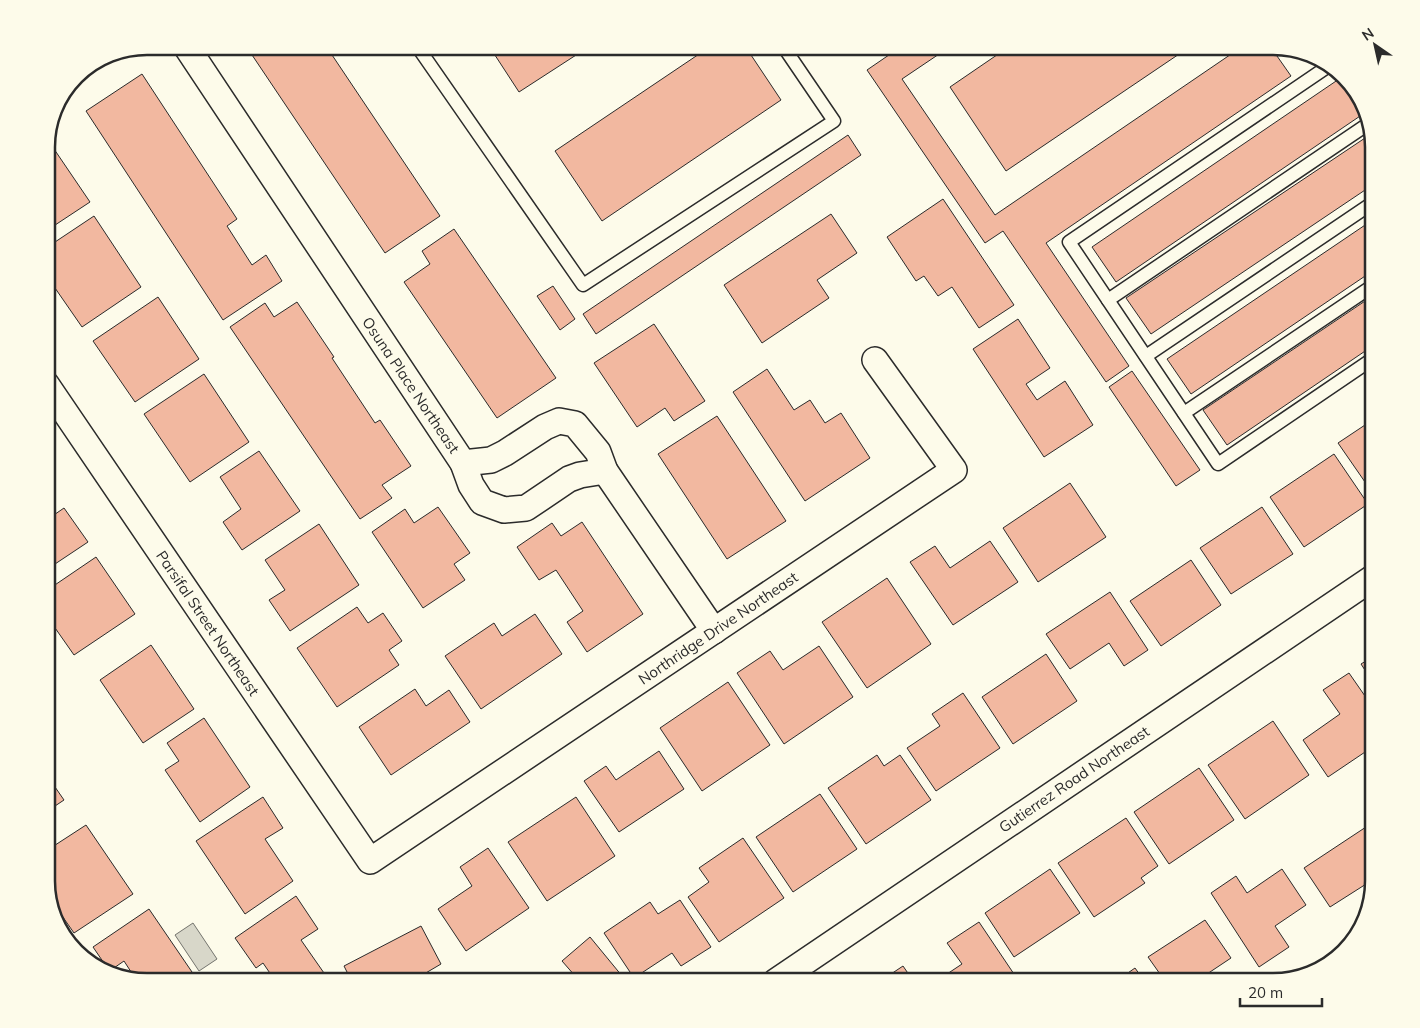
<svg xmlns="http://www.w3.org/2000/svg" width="1420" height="1028" font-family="Mulish,sans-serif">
<rect width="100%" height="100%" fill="#fdfbea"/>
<polygon fill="#d8d7c9" stroke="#74746e" points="193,923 217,959 199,971 175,935"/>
<g fill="#f2b8a0" stroke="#2b2b2b">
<polygon points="246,46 326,46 440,216 385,253"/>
<polygon points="489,46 590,46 519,92"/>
<polygon points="711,46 745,46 781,100 602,221 555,151"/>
<polygon points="902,46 951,46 902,79 995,215 1243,46 1270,46 1291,76 1046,243 1129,366 1106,382 1003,231 985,243 867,70"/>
<polygon points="1010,46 1191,46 1006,171 950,87"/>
<polygon points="142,74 237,219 227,226 252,265 266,255 282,281 223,320 86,111"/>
<polygon points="1342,77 1363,102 1366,112 1116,282 1092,247"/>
<polygon points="1371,134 1374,147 1374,184 1151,334 1126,298"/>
<polygon points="848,135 861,155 596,334 583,314"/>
<polygon points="54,149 90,202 46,231 46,155"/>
<polygon points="943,199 1014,305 979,328 952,287 938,296 924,276 916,281 887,237"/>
<polygon points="831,214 857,253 817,280 829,298 762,343 724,285"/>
<polygon points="94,216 141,287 82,327 46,275 46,248"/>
<polygon points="1374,219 1374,270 1191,394 1167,359"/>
<polygon points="454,229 556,378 497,418 404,282 430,264 422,251"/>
<polygon points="553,286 575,319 560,330 537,296"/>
<polygon points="1374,295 1374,345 1227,445 1203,410"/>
<polygon points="158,297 199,359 135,402 93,341"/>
<polygon points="297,302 334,357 332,358 375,423 380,420 411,466 382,485 392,498 360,519 230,327 265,303 274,317"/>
<polygon points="1018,319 1050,368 1026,384 1037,400 1065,381 1093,425 1044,457 973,349"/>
<polygon points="654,324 705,401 674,421 665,408 637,427 594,363"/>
<polygon points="767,369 794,410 810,400 825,423 841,413 870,458 805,501 733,392"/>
<polygon points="1132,371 1200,470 1176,486 1109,387"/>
<polygon points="204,374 249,442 190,482 144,414"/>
<polygon points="717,416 786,521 727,559 658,454"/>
<polygon points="1374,419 1374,495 1338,443"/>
<polygon points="259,451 300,511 242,550 223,522 241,509 220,477"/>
<polygon points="1334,454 1368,504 1304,547 1270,497"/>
<polygon points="1070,483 1106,537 1038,582 1003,528"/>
<polygon points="438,507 470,553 454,564 465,580 423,608 372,532 405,509 414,523"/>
<polygon points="1262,507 1293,554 1231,594 1200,548"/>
<polygon points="64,508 88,542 46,570 46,517 48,519"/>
<polygon points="582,522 643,614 587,652 567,622 583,611 556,570 539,580 517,547 552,523 561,536"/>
<polygon points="319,524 359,585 290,631 269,600 285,590 265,560"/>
<polygon points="990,541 1018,582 953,625 910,562 935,546 950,568"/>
<polygon points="96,557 135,614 74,655 46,615 46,591"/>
<polygon points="1191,560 1221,605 1161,646 1130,601"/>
<polygon points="887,578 931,644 867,688 822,622"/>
<polygon points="1110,592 1148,650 1124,666 1109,643 1070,669 1046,634"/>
<polygon points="357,607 368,623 383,613 402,641 389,650 399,665 337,707 297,648"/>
<polygon points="535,614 562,654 481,709 445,656 494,623 502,636"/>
<polygon points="151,645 194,709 143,743 100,680"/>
<polygon points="819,646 853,697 784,744 737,673 770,651 783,670"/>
<polygon points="1046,654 1077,701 1013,744 982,697"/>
<polygon points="1374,656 1374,684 1361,664"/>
<polygon points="1349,673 1374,709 1374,746 1328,777 1303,740 1340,714 1323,690"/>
<polygon points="728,682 770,745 702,791 660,728"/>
<polygon points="415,689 426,706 449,690 470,722 391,775 359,727"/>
<polygon points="963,693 1000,748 936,791 907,748 940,726 932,714"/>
<polygon points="204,718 250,787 200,822 165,770 179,761 167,743"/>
<polygon points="1273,721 1309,775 1245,819 1208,765"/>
<polygon points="659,751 684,789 619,832 584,781 606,766 616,780"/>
<polygon points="877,755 884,766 900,755 931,800 866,844 828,788"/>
<polygon points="1199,768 1234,820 1169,864 1134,812"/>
<polygon points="46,774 64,800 46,812"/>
<polygon points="820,794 857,849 793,892 756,837"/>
<polygon points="263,797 283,828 265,839 293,881 245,914 196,841"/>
<polygon points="576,797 615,856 547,901 508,842"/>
<polygon points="1126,818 1158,866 1141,878 1145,883 1094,917 1058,863"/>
<polygon points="86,825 133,894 74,933 51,900 50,900 46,887 46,851"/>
<polygon points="1366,827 1374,838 1374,879 1330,907 1304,868"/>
<polygon points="743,838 784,898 719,942 688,897 709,882 699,868"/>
<polygon points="488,848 529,908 466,951 438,909 472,886 460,867"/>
<polygon points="1050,869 1080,913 1014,957 985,913"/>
<polygon points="1282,869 1306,905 1275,926 1289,947 1259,967 1211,893 1236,876 1247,893"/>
<polygon points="296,896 318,929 301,940 324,973 311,982 276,982 263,963 256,968 235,938"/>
<polygon points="680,900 711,947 681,966 672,953 634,978 604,933 650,902 658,914"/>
<polygon points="149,909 192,972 177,982 147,982 135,978 124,961 111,970 108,969 93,947"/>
<polygon points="1205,920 1231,958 1207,974 1212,982 1154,982 1153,979 1160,974 1148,957"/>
<polygon points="979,922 1018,980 1015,982 935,982 962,964 947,943"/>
<polygon points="421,926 441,964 419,977 421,982 352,982 344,966"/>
<polygon points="590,937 627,982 570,982 576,977 562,961"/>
<polygon points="903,966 914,982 879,982"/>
<polygon points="1135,968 1145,982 1115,982"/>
</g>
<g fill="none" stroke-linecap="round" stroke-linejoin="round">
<defs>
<g id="lane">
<polyline points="417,46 583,285 834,121 783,46"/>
<polyline points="1330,65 1069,242 1218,464 1374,358"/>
<polyline points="1108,300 1368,124"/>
<polyline points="1146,356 1374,202"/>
<polyline points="1184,413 1374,285"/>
</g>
<g id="street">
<polyline points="186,46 463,463 471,485 482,502 504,510 526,508 569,479 580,475 605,471"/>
<polyline points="46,384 370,861 954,470 875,360"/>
<polyline points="463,463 491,460 505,453 545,427 559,421 575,424 598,452 605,471 714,631"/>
<polyline points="775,982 1374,577"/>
</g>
</defs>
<use href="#lane" stroke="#2b2b2b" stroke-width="15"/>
<use href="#street" stroke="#2b2b2b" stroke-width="28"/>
<use href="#lane" stroke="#fdfbea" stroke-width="12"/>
<use href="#street" stroke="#fdfbea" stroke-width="25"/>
</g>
<g text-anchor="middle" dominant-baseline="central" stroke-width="4" stroke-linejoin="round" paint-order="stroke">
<g font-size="15" fill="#2b2b2b" stroke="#fdfbea">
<text transform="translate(411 385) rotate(56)">Osuna Place Northeast</text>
<text transform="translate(208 623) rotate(56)">Parsifal Street Northeast</text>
<text transform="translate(718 628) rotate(-34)">Northridge Drive Northeast</text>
<text transform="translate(1074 779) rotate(-34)">Gutierrez Road Northeast</text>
</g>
</g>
<path d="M0 0H1420V1028H0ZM147 55H1273A92 92 0 0 1 1365 147V881A92 92 0 0 1 1273 973H147A92 92 0 0 1 55 881V147A92 92 0 0 1 147 55Z" fill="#fdfbea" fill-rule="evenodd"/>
<path fill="none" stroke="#2b2b2b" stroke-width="2.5" d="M147 55H1273A92 92 0 0 1 1365 147V881A92 92 0 0 1 1273 973H147A92 92 0 0 1 55 881V147A92 92 0 0 1 147 55Z"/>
<g transform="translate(1375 45) rotate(326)" stroke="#fdfbea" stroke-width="4" paint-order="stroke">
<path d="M0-4L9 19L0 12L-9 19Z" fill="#2b2b2b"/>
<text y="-8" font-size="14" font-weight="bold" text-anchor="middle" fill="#2b2b2b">N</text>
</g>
<path d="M1240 998v8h82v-8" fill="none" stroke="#2b2b2b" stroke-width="2.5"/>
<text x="1248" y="998" font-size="15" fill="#2b2b2b" stroke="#fdfbea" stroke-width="4" paint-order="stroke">20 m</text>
</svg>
